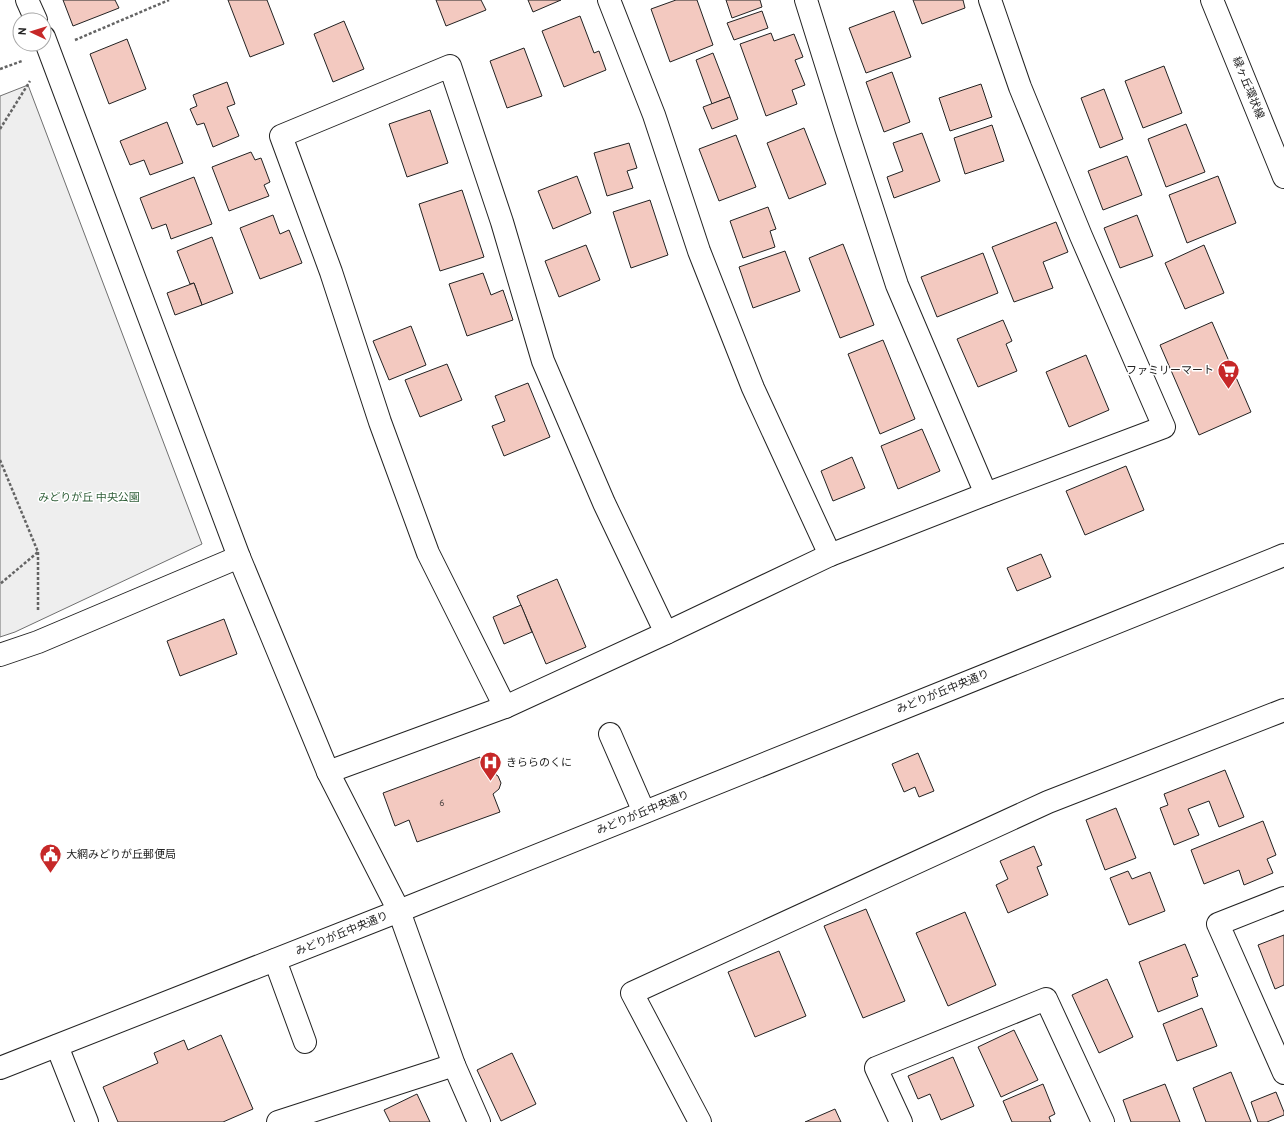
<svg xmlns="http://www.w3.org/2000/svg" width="1284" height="1122" font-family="Overpass,'Noto Sans JP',sans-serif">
<rect width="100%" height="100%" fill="#fff"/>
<polygon fill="#eee" stroke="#6f6f6f" points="28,85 202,544 15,632 0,637 0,96"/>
<g fill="#f3c9c0" stroke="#222">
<polygon points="63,0 115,0 119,8 73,26"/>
<polygon points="228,0 267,0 284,44 250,57"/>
<polygon points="436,0 481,0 486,10 446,26"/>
<polygon points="528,0 561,0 533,12"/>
<polygon points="676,0 697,0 713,45 670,62 651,9"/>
<polygon points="726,0 760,0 762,7 732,18"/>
<polygon points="913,0 963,0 965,8 922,24"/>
<polygon points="762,11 768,28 734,40 727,23"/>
<polygon points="894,11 911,57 866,73 849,28"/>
<polygon points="580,16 594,53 599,51 606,70 564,87 542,31"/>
<polygon points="344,21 364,69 333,82 314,34"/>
<polygon points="771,33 774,41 794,34 803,57 795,60 805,85 792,90 797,104 766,116 740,44"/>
<polygon points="127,39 146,89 109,104 90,54"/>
<polygon points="524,48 542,96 507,108 490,61"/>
<polygon points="713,53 730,97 712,104 696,60"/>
<polygon points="1164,66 1182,113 1143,128 1125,81"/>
<polygon points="892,72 910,122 884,132 866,82"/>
<polygon points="227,82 235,104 227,107 239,136 213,147 204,123 197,125 190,109 197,106 193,95"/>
<polygon points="981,84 992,117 950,131 939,98"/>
<polygon points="1104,89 1123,139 1100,148 1081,98"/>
<polygon points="730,97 738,119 712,129 703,107"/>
<polygon points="430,110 448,163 407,177 389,124"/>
<polygon points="167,122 183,163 150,175 144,160 130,165 120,141"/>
<polygon points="1186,124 1205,172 1166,187 1148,139"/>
<polygon points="992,125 1004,161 965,174 954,138"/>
<polygon points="804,128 826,184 789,199 767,143"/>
<polygon points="922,133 940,181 894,198 887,177 903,171 893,143"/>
<polygon points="736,135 756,187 719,201 699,149"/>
<polygon points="629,143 637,168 627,171 633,188 607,196 594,153"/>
<polygon points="251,152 255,160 261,158 270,182 264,185 269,196 229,211 212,167"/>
<polygon points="1127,156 1142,195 1103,210 1088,171"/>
<polygon points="577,176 591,213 553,229 538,191"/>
<polygon points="1218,176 1236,223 1187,243 1169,195"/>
<polygon points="194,177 212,224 171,239 166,224 152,229 140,198"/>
<polygon points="462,190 484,257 440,271 419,204"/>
<polygon points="650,200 668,255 631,268 613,212"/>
<polygon points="768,207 776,229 770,231 775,247 743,258 730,221"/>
<polygon points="273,215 280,234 289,230 302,263 260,279 240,228"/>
<polygon points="1137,215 1153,256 1120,268 1104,228"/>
<polygon points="1056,222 1068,252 1043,262 1053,288 1014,302 992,247"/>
<polygon points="212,237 233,293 202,305 194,283 190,284 177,251"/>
<polygon points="843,244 874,325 840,338 809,258"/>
<polygon points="586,245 600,280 559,297 545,261"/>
<polygon points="1204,245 1224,293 1185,309 1165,263"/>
<polygon points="785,251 800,291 753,308 739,267"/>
<polygon points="983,253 998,293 937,317 921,277"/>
<polygon points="483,273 491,295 503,290 513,320 467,336 449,284"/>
<polygon points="194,283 202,305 175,315 167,293"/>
<polygon points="1003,320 1012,341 1006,344 1017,371 978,387 957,339"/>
<polygon points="1212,322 1251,412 1199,435 1160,345"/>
<polygon points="411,326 426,365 389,380 373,341"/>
<polygon points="883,340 915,419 880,434 848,354"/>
<polygon points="1086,355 1109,410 1069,427 1046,372"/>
<polygon points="447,364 462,400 420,417 405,380"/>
<polygon points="528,383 550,437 504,456 492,426 505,421 495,396"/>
<polygon points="922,429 940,471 898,489 881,446"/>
<polygon points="852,457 865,488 833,501 821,471"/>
<polygon points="1126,466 1144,510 1085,535 1066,491"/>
<polygon points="1041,554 1051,577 1017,591 1007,568"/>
<polygon points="557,579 586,647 546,664 517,596"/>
<polygon points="521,605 532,632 504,644 493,617"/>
<polygon points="224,619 237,654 180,676 167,641"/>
<polygon points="918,753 934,791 919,797 915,787 904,792 892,764"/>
<polygon points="480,757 486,772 492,772 498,776 501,783 499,789 493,794 500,812 417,842 409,820 395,826 383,793"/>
<polygon points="1225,770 1244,817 1219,827 1209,801 1188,809 1199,835 1174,845 1160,808 1168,805 1164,794"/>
<polygon points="1116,808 1136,858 1105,870 1086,820"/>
<polygon points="1263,821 1276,855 1267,859 1273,873 1244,885 1239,870 1204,884 1191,850"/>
<polygon points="1034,846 1042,865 1037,867 1048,895 1008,913 996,885 1008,879 1000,861"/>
<polygon points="1128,871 1132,879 1150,872 1165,911 1129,925 1110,878"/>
<polygon points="866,909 905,1001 863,1018 824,926"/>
<polygon points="965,912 996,985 948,1006 916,933"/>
<polygon points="1284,935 1284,985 1275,989 1258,945"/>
<polygon points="1185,944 1198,976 1192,978 1198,996 1158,1012 1139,962"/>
<polygon points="779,951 806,1016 755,1037 728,972"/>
<polygon points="1107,979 1133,1037 1099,1053 1072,995"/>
<polygon points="1202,1008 1217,1046 1177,1061 1163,1024"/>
<polygon points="1014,1030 1038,1080 1001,1097 978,1047"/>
<polygon points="221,1035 253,1109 223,1122 118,1122 103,1087 158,1063 154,1053 184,1040 188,1050"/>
<polygon points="512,1053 536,1104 501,1121 477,1070"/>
<polygon points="953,1057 974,1106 941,1120 930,1094 918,1099 908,1076"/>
<polygon points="1231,1072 1251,1122 1206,1122 1193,1088"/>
<polygon points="1043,1084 1055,1114 1049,1117 1051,1122 1012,1122 1003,1101"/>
<polygon points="1165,1084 1180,1122 1131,1122 1123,1100"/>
<polygon points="1276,1092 1284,1112 1284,1115 1267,1122 1258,1122 1251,1102"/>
<polygon points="417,1094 430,1122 390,1122 384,1110"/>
<polygon points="835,1109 841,1122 805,1122"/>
</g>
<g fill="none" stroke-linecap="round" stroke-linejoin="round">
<defs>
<g id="minor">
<polyline points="27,0 36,20"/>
<polyline points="609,0 654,115 699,251 753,388 830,555"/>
<polyline points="806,0 846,128 897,285 986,494"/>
<polyline points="1212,0 1284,177"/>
<polyline points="44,37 239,557 328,772 399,911 454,1065 479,1122"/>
<polyline points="0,655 38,642 239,557"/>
<polyline points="505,707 428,553 380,422 331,272 281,136 450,66 502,222 543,361 604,503 666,633"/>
<polyline points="610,734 644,812"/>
<polyline points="328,772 505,707 666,633 830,555 986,494 1164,427 1081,236 1020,87 990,0"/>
<polyline points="1284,898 1218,924 1284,1073"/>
<polyline points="275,960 305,1042"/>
<polyline points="57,1046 87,1122"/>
<polyline points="0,1068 399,911 1284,555"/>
<polyline points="278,1122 454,1065"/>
<polyline points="700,1122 632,993 1048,802 1284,710"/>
<polyline points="901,1122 876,1068 1046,999 1103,1122"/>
</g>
</defs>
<use href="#minor" stroke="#222" stroke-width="24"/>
<g stroke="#646464" stroke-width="2.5" stroke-dasharray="3 2" stroke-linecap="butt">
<polyline points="75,40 169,0"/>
<polyline points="0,69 22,61"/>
<polyline points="0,129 30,81"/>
<polyline points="0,460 38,552 0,584"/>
<polyline points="38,552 38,611"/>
</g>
<use href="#minor" stroke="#fff" stroke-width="22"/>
</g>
<defs>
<symbol id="supermarket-pin" viewBox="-11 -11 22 30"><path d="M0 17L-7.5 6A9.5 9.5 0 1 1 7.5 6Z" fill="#c62828" stroke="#fff"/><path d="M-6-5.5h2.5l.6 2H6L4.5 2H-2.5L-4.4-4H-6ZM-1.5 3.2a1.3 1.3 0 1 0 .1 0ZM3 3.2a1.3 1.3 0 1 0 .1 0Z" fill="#fff"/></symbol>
<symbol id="hospital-pin" viewBox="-11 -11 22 30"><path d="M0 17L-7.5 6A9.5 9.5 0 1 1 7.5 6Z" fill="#c62828" stroke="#fff"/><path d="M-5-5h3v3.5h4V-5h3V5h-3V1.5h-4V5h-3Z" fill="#fff"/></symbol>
<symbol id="civic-pin" viewBox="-11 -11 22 30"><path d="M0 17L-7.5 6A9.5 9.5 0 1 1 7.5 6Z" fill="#c62828" stroke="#fff"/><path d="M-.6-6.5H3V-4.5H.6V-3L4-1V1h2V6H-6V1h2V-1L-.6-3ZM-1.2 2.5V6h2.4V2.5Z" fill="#fff"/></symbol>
</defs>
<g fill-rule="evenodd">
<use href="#supermarket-pin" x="1216" y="358" width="25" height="34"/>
<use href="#hospital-pin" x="478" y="750" width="25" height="34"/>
<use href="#civic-pin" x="38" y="842" width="25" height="34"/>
</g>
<g text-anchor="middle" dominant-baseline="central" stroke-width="3" stroke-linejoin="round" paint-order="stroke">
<g font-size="9" fill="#564c4a">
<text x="442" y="803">6</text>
</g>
<g font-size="11" fill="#222" stroke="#fff">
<text transform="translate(1248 88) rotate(68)">緑ヶ丘環状線</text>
<text transform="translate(943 692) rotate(-22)">みどりが丘中央通り</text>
<text transform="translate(643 813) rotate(-22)">みどりが丘中央通り</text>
<text transform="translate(342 934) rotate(-22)">みどりが丘中央通り</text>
</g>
<g font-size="11" fill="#222" stroke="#fff" text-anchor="start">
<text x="1214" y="371" text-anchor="end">ファミリーマート</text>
<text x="506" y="763">きららのくに</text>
<text x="66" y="855">大網みどりが丘郵便局</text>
</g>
<g font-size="11" fill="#2f5e38" stroke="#fff">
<text x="89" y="498">みどりが丘 中央公園</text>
</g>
</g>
<g transform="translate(32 32) rotate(274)"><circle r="19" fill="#ffffff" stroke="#a7a7a7"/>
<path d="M0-3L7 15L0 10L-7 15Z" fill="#c62828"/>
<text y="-6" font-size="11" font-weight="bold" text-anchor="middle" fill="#222222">N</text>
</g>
</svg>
